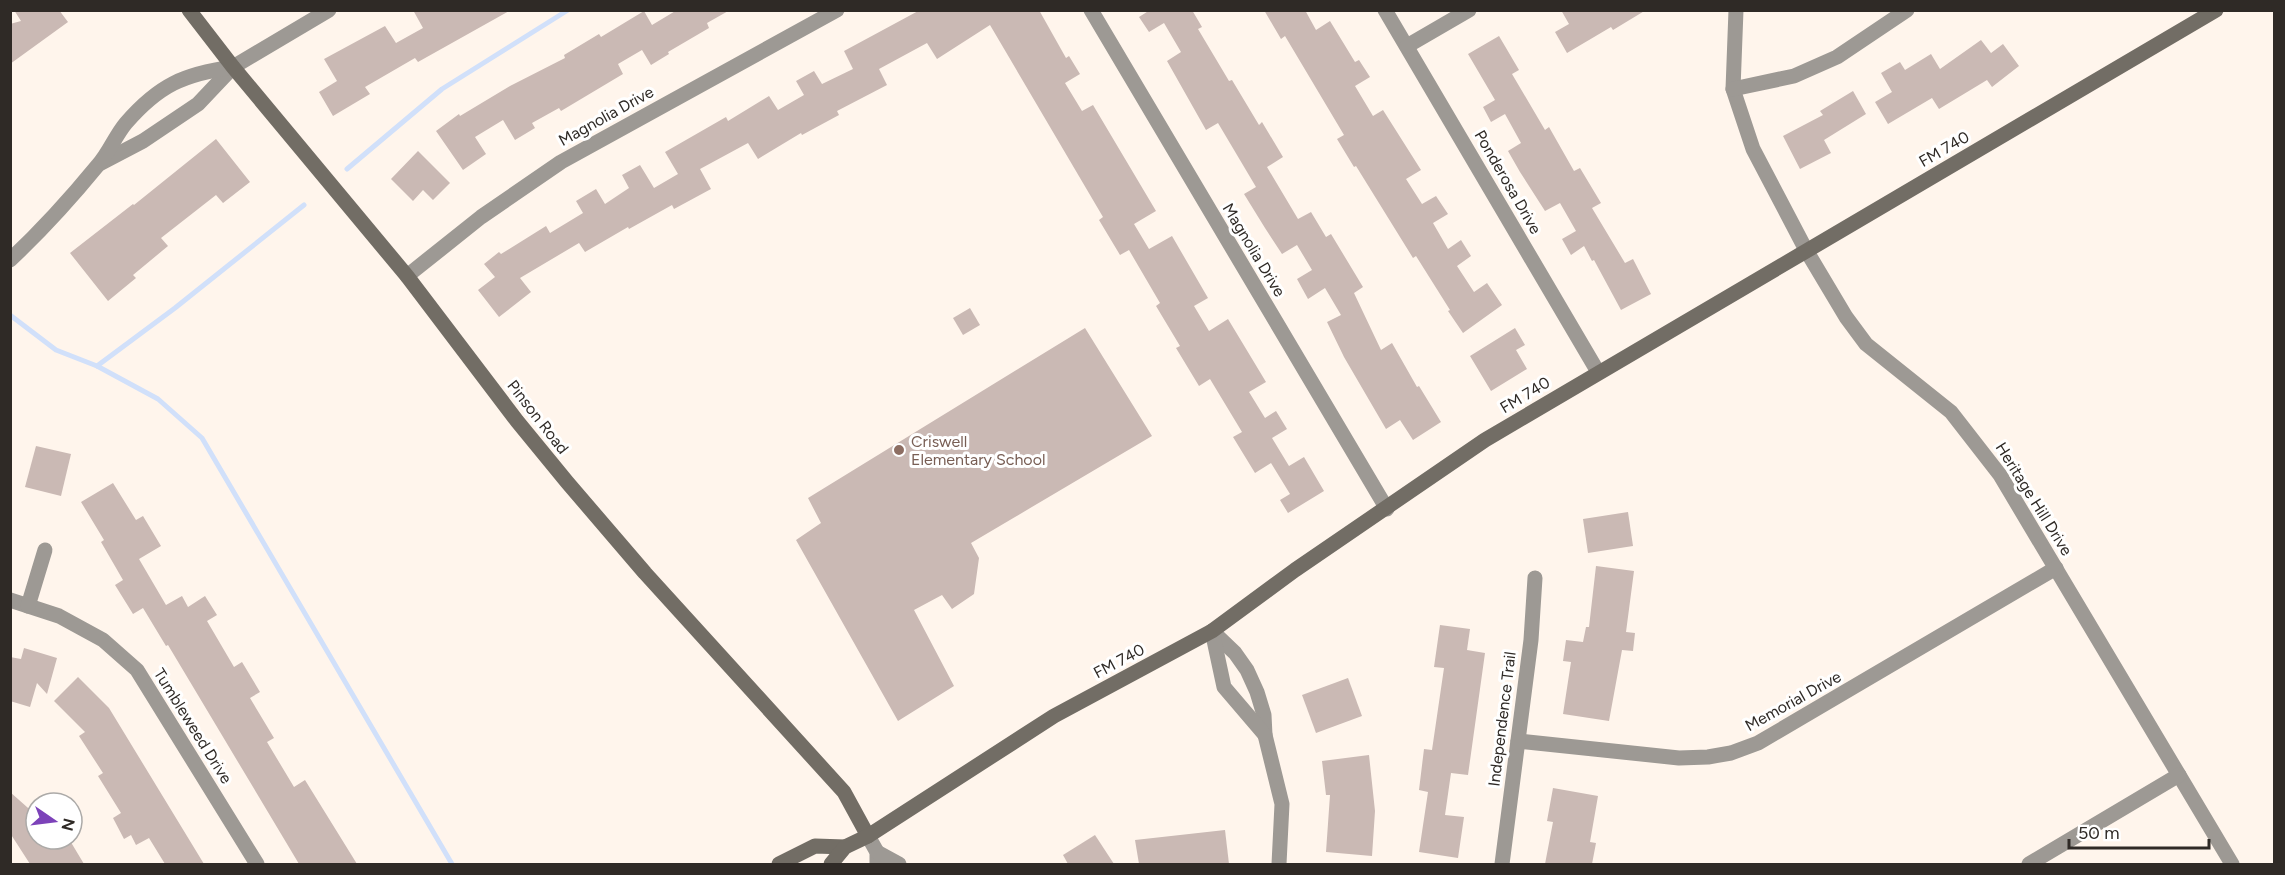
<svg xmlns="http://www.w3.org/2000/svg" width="2285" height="875" font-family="Figtree,sans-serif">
<rect width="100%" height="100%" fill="#fff5ec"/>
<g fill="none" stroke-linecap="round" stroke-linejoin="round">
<g stroke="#d1e0fa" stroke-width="5">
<polyline points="347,169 442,89 568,10"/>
<polyline points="10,315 56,350 97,366 158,399 202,438 452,864"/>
<polyline points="97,366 175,308 304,205"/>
</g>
</g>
<g fill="#cab9b4">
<polygon points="14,10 59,10 68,22 10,64 10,24 21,21"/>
<polygon points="413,10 511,10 418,62 415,58 365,87 370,94 333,116 319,92 337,81 324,59 385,26 396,43 423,28"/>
<polygon points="677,10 730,10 707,23 709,28 668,52 669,54 651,65 642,50 618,64 623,74 561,111 559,108 532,123 535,128 515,140 503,120 475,137 486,154 463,170 436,131 459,114 460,116 510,86 565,58 564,55 599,34 601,37 644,11 652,25"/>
<polygon points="920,10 1039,10 1066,58 1069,56 1080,74 1065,83 1082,111 1093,105 1156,211 1134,224 1149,249 1172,236 1208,298 1194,306 1209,331 1228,319 1266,382 1249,392 1265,418 1276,411 1287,429 1272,438 1289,466 1304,457 1324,491 1288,513 1280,500 1290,494 1271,463 1255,473 1233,437 1242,432 1210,379 1199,386 1176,348 1180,346 1156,306 1160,303 1129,250 1120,255 1099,220 1103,217 990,25 937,59 927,43 879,69 887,85 837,111 839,115 802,135 801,133 758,159 748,143 700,169 711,189 674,209 672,205 629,229 628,227 585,252 579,243 520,278 531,292 499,317 478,290 495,277 484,264 499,252 501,254 546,226 550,233 583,213 576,201 596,189 605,204 629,188 622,175 640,165 654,188 678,174 665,152 726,117 728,121 769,96 778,110 804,95 796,81 814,71 822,84 853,69 844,51"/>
<polygon points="1150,10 1192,10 1202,27 1198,29 1229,81 1232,80 1259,125 1262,122 1283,157 1267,167 1298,219 1311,212 1326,237 1331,234 1363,287 1354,293 1381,350 1392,343 1417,387 1419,386 1441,422 1413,440 1400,420 1386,429 1344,357 1327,322 1341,315 1325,288 1308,299 1297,279 1312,270 1297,245 1282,254 1265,228 1244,194 1256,187 1218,123 1206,130 1167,61 1181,52 1164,23 1149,32 1139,17"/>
<polygon points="1264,10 1305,10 1316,30 1330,21 1355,62 1359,60 1370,77 1355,86 1373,116 1383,110 1421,170 1406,179 1422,204 1436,196 1448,214 1433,223 1448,249 1461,240 1471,256 1457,266 1474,292 1487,283 1502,305 1463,333 1448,311 1450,310 1416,256 1413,258 1356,166 1354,167 1337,139 1344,135 1285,36 1281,39"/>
<polygon points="1561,10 1646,10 1613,30 1611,27 1567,53 1555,32 1569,24"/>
<polygon points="1499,36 1519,70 1512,74 1545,130 1549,127 1574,171 1580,168 1601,203 1592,208 1625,263 1633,259 1651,294 1621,310 1594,260 1592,261 1584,246 1571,255 1562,239 1576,231 1560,203 1545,211 1520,172 1508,151 1521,143 1505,114 1491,122 1483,107 1495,100 1468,54"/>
<polygon points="1981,40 1991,53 2003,44 2019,66 1992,87 1987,80 1939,109 1932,98 1888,124 1875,102 1892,92 1881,73 1900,62 1905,70 1931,54 1940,69"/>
<polygon points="1853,91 1866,114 1824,140 1831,153 1800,169 1783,136 1823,115 1820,111"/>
<polygon points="216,139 250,182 223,203 216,195 161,238 168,246 133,275 136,278 108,301 70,253 133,204 134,205"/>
<polygon points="418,151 450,183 433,200 423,190 413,201 391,179"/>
<polygon points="970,308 980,325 963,335 953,318"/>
<polygon points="1085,328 1152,436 971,543 979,558 974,594 952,609 942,595 914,610 954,686 898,721 796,540 821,523 808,498"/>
<polygon points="1515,328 1525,345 1516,350 1527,369 1491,391 1470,356"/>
<polygon points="36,446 71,454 61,496 25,487"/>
<polygon points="113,483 136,520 143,516 161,546 139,559 166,605 182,596 188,607 205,596 217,615 207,621 234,667 242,662 260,692 250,698 274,738 267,742 294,787 305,780 357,864 299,864 168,645 166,646 143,608 133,614 115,585 123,580 101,542 104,540 81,502"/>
<polygon points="1628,512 1633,546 1588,553 1583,519"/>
<polygon points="1596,566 1634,571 1626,632 1635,633 1633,651 1622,650 1609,721 1563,714 1571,662 1563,661 1566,640 1583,642 1586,627 1589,627"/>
<polygon points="1440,625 1470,629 1467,650 1485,653 1468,775 1451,773 1445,815 1464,817 1458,858 1419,852 1428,792 1419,790 1424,749 1432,750 1444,668 1434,667"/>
<polygon points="24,648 57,658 47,694 37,683 30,707 10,701 10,657 21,659"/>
<polygon points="78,677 109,708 204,864 165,864 149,838 136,845 131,835 124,839 113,818 121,813 98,776 103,773 79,736 85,732 54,701"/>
<polygon points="1348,678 1362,716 1316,733 1302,695"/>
<polygon points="1369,755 1375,811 1372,856 1326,852 1330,795 1326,795 1322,761"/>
<polygon points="1553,788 1598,796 1590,842 1596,843 1592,864 1545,864 1553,822 1547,821"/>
<polygon points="10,792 36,815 36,839 69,839 84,864 30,864 10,833"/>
<polygon points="1225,830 1229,864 1139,864 1135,840"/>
<polygon points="1095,835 1114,864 1068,864 1063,855"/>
</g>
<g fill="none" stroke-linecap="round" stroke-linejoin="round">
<g stroke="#9d9994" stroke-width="15">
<polyline points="1091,10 1387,509"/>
<polyline points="1385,10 1598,372"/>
<polyline points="1736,10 1733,89 1753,149 1806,250 1846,317 1866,344 1951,412 2000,475 2232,864"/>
<polyline points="1407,46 1469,10"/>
<polyline points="1733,89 1794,76 1837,57 1907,10"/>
<polyline points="101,163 143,141 198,104 233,67 329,10"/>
<path d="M 10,260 C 42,230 71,198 98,165 C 109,153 115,136 126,123 C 159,85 184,74 233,67"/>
<polyline points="407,276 481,217 561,162 837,10"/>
<polyline points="10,600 59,616 103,640 137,670 257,864"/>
<polyline points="28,606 45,550"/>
<polyline points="1212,631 1235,653 1247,670 1257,692 1264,715 1265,735 1282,804 1279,864"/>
<polyline points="1212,631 1224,687 1265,735"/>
<polyline points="1518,741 1679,758 1708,757 1731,753 1758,743 2056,568"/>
<polyline points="1502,864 1531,640 1535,578"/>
<polyline points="2029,864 2179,775"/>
</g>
<g stroke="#9d9994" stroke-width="15">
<polyline points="868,836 877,852 877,864"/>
<polyline points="877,852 899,864"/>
</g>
<g stroke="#726d65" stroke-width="15">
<polyline points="189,10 233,67 407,276 517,421 567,482 645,573 844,792 868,836"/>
<polyline points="779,864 815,846 845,847"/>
<polyline points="831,864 845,847 868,836 1054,716 1212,631 1295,570 1485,440 2216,10"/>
</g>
</g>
<circle fill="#8d6e63" stroke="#fff" stroke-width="2" cx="899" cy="450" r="6"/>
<g text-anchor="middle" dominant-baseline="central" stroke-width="6" stroke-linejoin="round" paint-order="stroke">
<g font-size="16" fill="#2f2a26" stroke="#fff">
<text transform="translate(606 116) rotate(-29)">Magnolia Drive</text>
<text transform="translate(1944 149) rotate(-30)">FM 740</text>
<text transform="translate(1508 182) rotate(60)">Ponderosa Drive</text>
<text transform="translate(1254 250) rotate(59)">Magnolia Drive</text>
<text transform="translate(1525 395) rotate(-31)">FM 740</text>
<text transform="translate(538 417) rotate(52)">Pinson Road</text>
<text transform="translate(2034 499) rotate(58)">Heritage Hill Drive</text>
<text transform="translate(1119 661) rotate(-28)">FM 740</text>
<text transform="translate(1793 701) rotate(-29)">Memorial Drive</text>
<text transform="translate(1502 719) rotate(-83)">Independence Trail</text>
<text transform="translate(193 726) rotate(58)">Tumbleweed Drive</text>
</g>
<g font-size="16" fill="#785e54" stroke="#fff" text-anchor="start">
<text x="911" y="441">Criswell<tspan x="911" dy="18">Elementary School</tspan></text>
</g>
</g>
<rect width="2285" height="875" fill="none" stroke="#2f2a26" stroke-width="24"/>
<g transform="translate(54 821) rotate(104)"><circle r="28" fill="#ffffff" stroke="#acaaa8" stroke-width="1.5"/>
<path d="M0-4.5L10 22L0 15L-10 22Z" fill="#7c42b9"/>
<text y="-9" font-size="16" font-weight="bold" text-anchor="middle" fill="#2f2a26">N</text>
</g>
<path d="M2069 839v9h140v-9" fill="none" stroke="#2f2a26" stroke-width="3"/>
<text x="2078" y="839" font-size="18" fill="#2f2a26" stroke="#ffffff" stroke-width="4.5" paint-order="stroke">50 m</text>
</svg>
